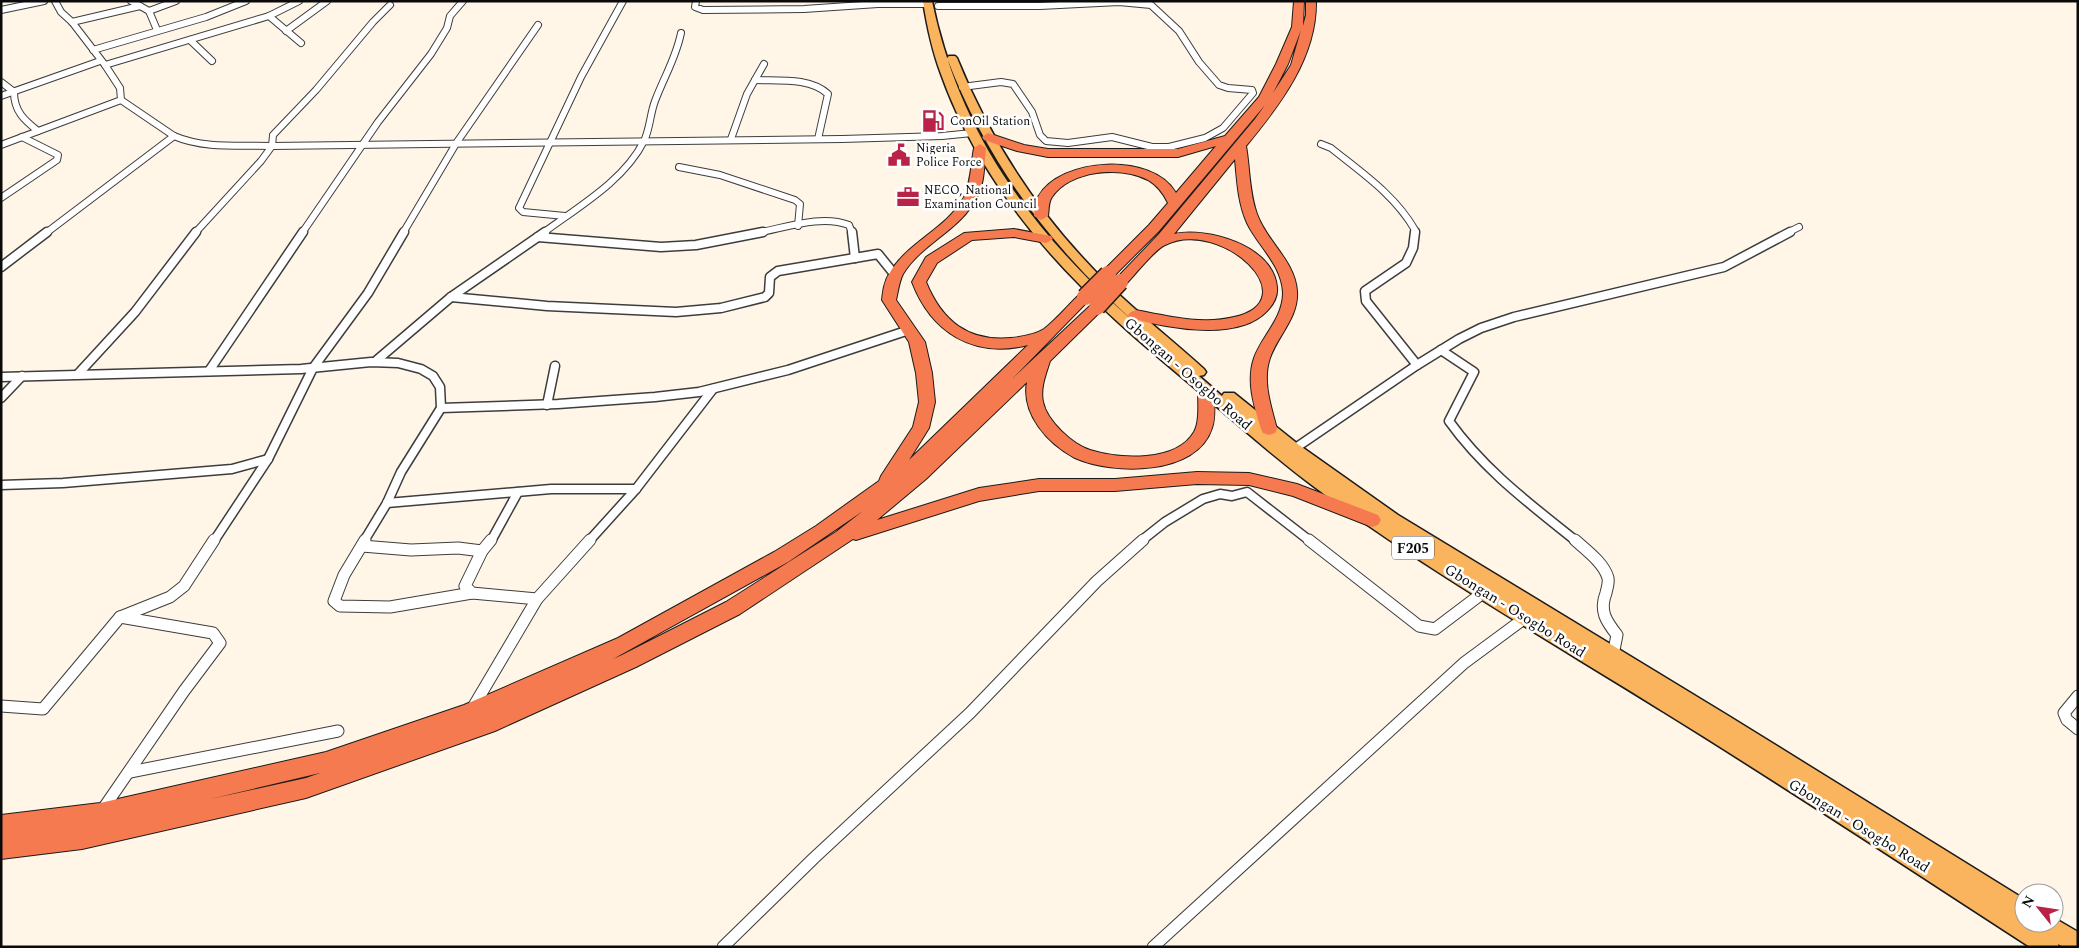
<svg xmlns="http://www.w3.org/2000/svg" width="2079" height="948" font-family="Spectral,serif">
<rect width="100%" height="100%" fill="#fff6e8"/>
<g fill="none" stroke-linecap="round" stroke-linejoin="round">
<defs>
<g id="street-far2">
<path d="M 55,1 L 61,12 L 72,22 L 105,65 L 120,88 L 121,100 L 174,136 C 204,149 240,145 272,146 L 842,139 L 942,136 L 972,133"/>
<polyline points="131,1 149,11 157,30"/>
<polyline points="696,1 695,7 703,10 804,9 878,4 927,4"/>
<polyline points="938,6 1040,6 1119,2 1151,5 1179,31 1199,62 1219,85 1228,88 1252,90 1253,93 1223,128 1205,138 1169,147 1152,147 1112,137 1068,143 1046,141 1040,135 1032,112 1013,84 1001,82 962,87"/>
<polyline points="1,10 44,1"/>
<polyline points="149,11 176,1"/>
<polyline points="269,16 301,43"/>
<polyline points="72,22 140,6"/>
<polyline points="286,31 327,1"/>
<polyline points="190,40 212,61"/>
<polyline points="93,50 206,17 246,1"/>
<polyline points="105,65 269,16 299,1"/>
<path d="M 755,80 C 778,81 810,77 828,94 L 818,139"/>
<path d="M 1,82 L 14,92 C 14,111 24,120 38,131"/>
<polyline points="1,96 100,61"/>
<polyline points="731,139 747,94 764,64"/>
<path d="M 1321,144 L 1331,148 C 1362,173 1395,195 1415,230 L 1415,233"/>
<polyline points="1,145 121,100"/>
<polyline points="679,167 720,175 795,200 800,204 798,226"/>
<polyline points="1,198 57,160 58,155 22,137"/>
<polyline points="565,216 523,212 519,208 581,77 623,1"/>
<polyline points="46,233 174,136"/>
<polyline points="195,233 261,161 272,146 273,135 316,90 373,22 390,5"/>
<polyline points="302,233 378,122 431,54 447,28 450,16 463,1"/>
<polyline points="403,233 457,142 538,25"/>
<path d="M 543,233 C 578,207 624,181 644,141 C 650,129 650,114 655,101 C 664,77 676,58 681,33"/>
<path d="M 756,233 C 785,228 821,214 849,225 L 852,233"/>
<polyline points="1787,233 1799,227"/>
</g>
<g id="street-far1">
<polyline points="852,232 855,258"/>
<polyline points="1415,232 1413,248 1406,263 1365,291 1366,301 1417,365"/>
<polyline points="538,237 661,247 696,245 763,232"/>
<polyline points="1,267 47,232"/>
<polyline points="451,297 547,306 676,312 721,308 765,297 769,293 770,277 778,271 878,254 895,275"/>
<path d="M 1441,350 L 1474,372 L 1449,421 C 1484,470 1530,504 1576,541"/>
<polyline points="377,360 451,297 545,232"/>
<polyline points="209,371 303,232"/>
<polyline points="78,374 135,312 196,232"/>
<polyline points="1,377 301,369 371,362 398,363 421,369 433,376 440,387 441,408 401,472 387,503 364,541"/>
<polyline points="1,398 22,376"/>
<polyline points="547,405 555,366"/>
<polyline points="441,408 558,404 655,397 699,392 788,370 909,330"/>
<polyline points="1294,449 1417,365 1459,339 1481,328 1514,317 1724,267 1790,232"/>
<polyline points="1,485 63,483 232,469 268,459"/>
<polyline points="387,503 551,489 636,489"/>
<polyline points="214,541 268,459 313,368 368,293 404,232"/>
<polyline points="491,541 518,492"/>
<polyline points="589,541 636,489 713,389"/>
<polyline points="1141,541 1165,522 1203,499 1220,494 1232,496 1247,492 1310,541"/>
</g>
<g id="street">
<polyline points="365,540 344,575 334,601 340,606 390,607 472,593"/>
<polyline points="491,540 482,551 465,586 472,593 537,599"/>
<polyline points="1309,540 1419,626 1435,629 1484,592"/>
<path d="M 1575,540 C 1586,550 1604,563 1608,578 C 1609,583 1607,588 1606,593 C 1599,611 1606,621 1617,635 L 1613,655"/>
<polyline points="362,546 411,550 458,548 482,551"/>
<polyline points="2078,696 2064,713 2067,720 2078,729"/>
<polyline points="1,706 43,709 120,617 170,597 184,586 214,540"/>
<polyline points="472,709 537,599 590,540"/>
<polyline points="130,772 338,731"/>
<polyline points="103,809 184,691 220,643 213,633 120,617"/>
<polyline points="723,947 814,858 970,713 1097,581 1143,540"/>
<polyline points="1153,947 1464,663 1525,618"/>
</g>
<path id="primary" d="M 923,1 L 932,1 C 960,138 1037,238 1141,328 C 1054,251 989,167 947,58 L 949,56 L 955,56 L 957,58 C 992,145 1043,221 1110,286 C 1140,315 1173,341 1204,369 L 1206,372 L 1204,375 L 1199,376 L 1222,396 L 1224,393 L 1234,393 L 1299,445 L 1398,515 L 1727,715 L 2024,899 L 2024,923 L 2034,925 L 2033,923 L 2054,923 L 2054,918 L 2078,932 L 2078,947 L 2063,947 L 2058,944 L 2059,947 L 2030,947 C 1908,868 1787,788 1664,712 C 1550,641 1433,574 1324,494 C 1279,462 1239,425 1197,390 C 1157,356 1116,323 1080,285 C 1021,226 969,153 941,74 C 932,50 927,26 923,1 Z"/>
<g id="highway">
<path d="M 1294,1 L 1304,1 L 1303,26 L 1306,15 L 1306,1 L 1316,1 C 1317,57 1280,105 1246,146 C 1250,168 1249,192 1257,214 C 1267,242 1295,261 1297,291 C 1299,317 1278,335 1270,358 C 1262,381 1271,406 1277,429 L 1275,433 L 1269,435 L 1263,433 L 1261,429 C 1254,406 1246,381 1254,358 C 1262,336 1283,318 1283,293 C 1282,265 1258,246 1247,223 C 1238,203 1237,181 1235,159 L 1174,234 C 1207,227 1273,245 1277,287 C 1278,296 1273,305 1267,311 C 1238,342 1167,328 1131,318 L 1128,315 L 1131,312 L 1136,310 C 1167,316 1202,325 1234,317 C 1309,300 1221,217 1165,245 C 1155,249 1134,276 1125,285 L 1115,285 L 1113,282 L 1159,234 L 1255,119 L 1265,105 L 1159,231 L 1113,277 L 1103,277 L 1101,274 L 1103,271 L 1149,225 L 1168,203 C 1163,193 1158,186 1148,180 C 1120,166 1071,170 1052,197 C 1048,203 1049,210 1048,216 L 1041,220 L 1034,216 C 1035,210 1035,203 1038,197 C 1060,157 1153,152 1176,193 L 1216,146 L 1178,157 L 1048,157 L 1017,151 L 984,140 L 982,137 L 988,133 L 1024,145 L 1048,149 L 1178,149 L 1225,136 L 1259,97 L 1276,64 L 1292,27 ZM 1301,30 L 1291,65 L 1273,93 L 1288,64 Z"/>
<path d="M 980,144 L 986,148 C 984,164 985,182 977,197 C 961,230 922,243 903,274 C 899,282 898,292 896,300 L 925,342 L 932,373 L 935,402 L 929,428 L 909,460 L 1028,345 C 973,359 931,332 912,282 L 926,257 L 964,233 L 1014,229 L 1051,236 L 1053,239 L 1046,243 L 1014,237 L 972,240 L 937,263 L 926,282 C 942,321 968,342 1011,338 C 1021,337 1036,334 1044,329 C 1057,319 1068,305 1080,294 L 1090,294 L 1092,297 L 1013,378 L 1092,304 L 1102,304 L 1105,307 L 1050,361 C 1046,374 1040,388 1043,402 C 1047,421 1072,444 1090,450 C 1119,459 1176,463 1194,432 C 1200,421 1198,403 1198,390 L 1200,386 L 1206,385 L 1212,386 L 1214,390 C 1214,402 1216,417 1212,428 C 1197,476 1113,475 1075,458 C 1048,444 1021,414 1027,382 L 926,479 L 877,520 L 979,488 L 1039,479 L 1115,479 L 1197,472 L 1249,473 L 1297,484 L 1378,515 L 1381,520 L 1378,525 L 1372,527 L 1293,496 L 1249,485 L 1197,484 L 1115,491 L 1039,491 L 979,501 L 856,540 L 853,539 L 740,614 L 636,667 L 495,731 L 306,798 L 82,849 L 1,859 L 1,837 L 99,823 L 1,837 L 1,815 L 100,803 L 326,752 L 464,705 L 618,638 L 774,552 L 816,526 L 879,481 L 881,476 L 913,427 L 919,402 L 916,373 L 909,342 L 882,300 C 883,291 884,282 889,274 C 907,242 947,229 964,197 C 971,182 971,164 974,148 ZM 863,511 L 836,532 L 726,602 L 622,655 L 613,659 L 788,562 ZM 320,773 L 306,778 L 210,799 Z"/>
</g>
</defs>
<use href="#street-far2" stroke="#3d3d3d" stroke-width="8"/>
<use href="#street-far1" stroke="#3d3d3d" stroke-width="11"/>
<use href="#street" stroke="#3d3d3d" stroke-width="13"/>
<use href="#primary" stroke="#1b1b1b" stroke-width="3"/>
<use href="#highway" stroke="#1b1b1b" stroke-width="2"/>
<use href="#street-far2" stroke="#fff" stroke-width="6"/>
<use href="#street-far1" stroke="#fff" stroke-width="8"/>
<use href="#street" stroke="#fff" stroke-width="11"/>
<use href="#primary" fill="#fab45d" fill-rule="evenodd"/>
<use href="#highway" fill="#f67a4f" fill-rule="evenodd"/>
<defs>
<g id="highway-bridge">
<polyline points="1085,297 1108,274"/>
<polyline points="1097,307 1120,282"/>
</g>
</defs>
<use href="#highway-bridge" stroke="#1b1b1b" stroke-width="19" stroke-linecap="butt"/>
<use href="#highway-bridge" stroke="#f67a4f" stroke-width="16"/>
</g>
<defs>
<symbol id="fuel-bare" viewBox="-9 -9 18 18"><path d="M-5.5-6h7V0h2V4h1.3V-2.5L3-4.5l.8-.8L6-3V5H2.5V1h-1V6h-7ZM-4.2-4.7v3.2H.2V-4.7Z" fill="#ba2348" stroke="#fff" stroke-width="2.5" paint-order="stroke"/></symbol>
<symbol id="civic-bare" viewBox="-9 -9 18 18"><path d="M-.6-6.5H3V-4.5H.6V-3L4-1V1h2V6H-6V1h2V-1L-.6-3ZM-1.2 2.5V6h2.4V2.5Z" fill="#ba2348" stroke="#fff" stroke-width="2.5" paint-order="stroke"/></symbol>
<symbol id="office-bare" viewBox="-9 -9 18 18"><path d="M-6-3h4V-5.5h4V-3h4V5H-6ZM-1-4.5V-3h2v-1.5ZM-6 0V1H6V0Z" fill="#ba2348" stroke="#fff" stroke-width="2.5" paint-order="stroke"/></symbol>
</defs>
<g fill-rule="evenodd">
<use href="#fuel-bare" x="917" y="105" width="32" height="32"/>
<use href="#civic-bare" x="883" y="139" width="32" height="32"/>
<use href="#office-bare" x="892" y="181" width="32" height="32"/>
</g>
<g text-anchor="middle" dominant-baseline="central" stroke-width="5" stroke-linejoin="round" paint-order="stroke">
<g font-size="12" fill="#0a0a0a" stroke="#fff" text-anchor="start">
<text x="950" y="121">ConOil Station</text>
<text x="916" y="148">Nigeria<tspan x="916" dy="14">Police Force</tspan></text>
<text x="924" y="190">NECO, National<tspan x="924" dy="14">Examination Council</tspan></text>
</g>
<rect fill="#fff" stroke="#545454" stroke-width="1" x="1392" y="536.5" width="42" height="23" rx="4"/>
<g font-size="14" font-weight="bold" fill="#0a0a0a">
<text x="1413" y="548">F205</text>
</g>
<g font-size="15" fill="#0a0a0a" stroke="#fff">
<text transform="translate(1188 374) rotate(41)">Gbongan - Osogbo Road</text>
<text transform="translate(1515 611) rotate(32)">Gbongan - Osogbo Road</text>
<text transform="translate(1859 826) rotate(32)">Gbongan - Osogbo Road</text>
</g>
</g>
<rect width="2079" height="948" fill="none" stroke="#0a0a0a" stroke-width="5"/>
<g transform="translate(2039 908) rotate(300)"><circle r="24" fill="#ffffff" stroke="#9d9d9d"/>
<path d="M0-4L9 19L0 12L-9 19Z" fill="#ba2348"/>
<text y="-8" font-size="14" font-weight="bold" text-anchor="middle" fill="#0a0a0a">N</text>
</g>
</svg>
